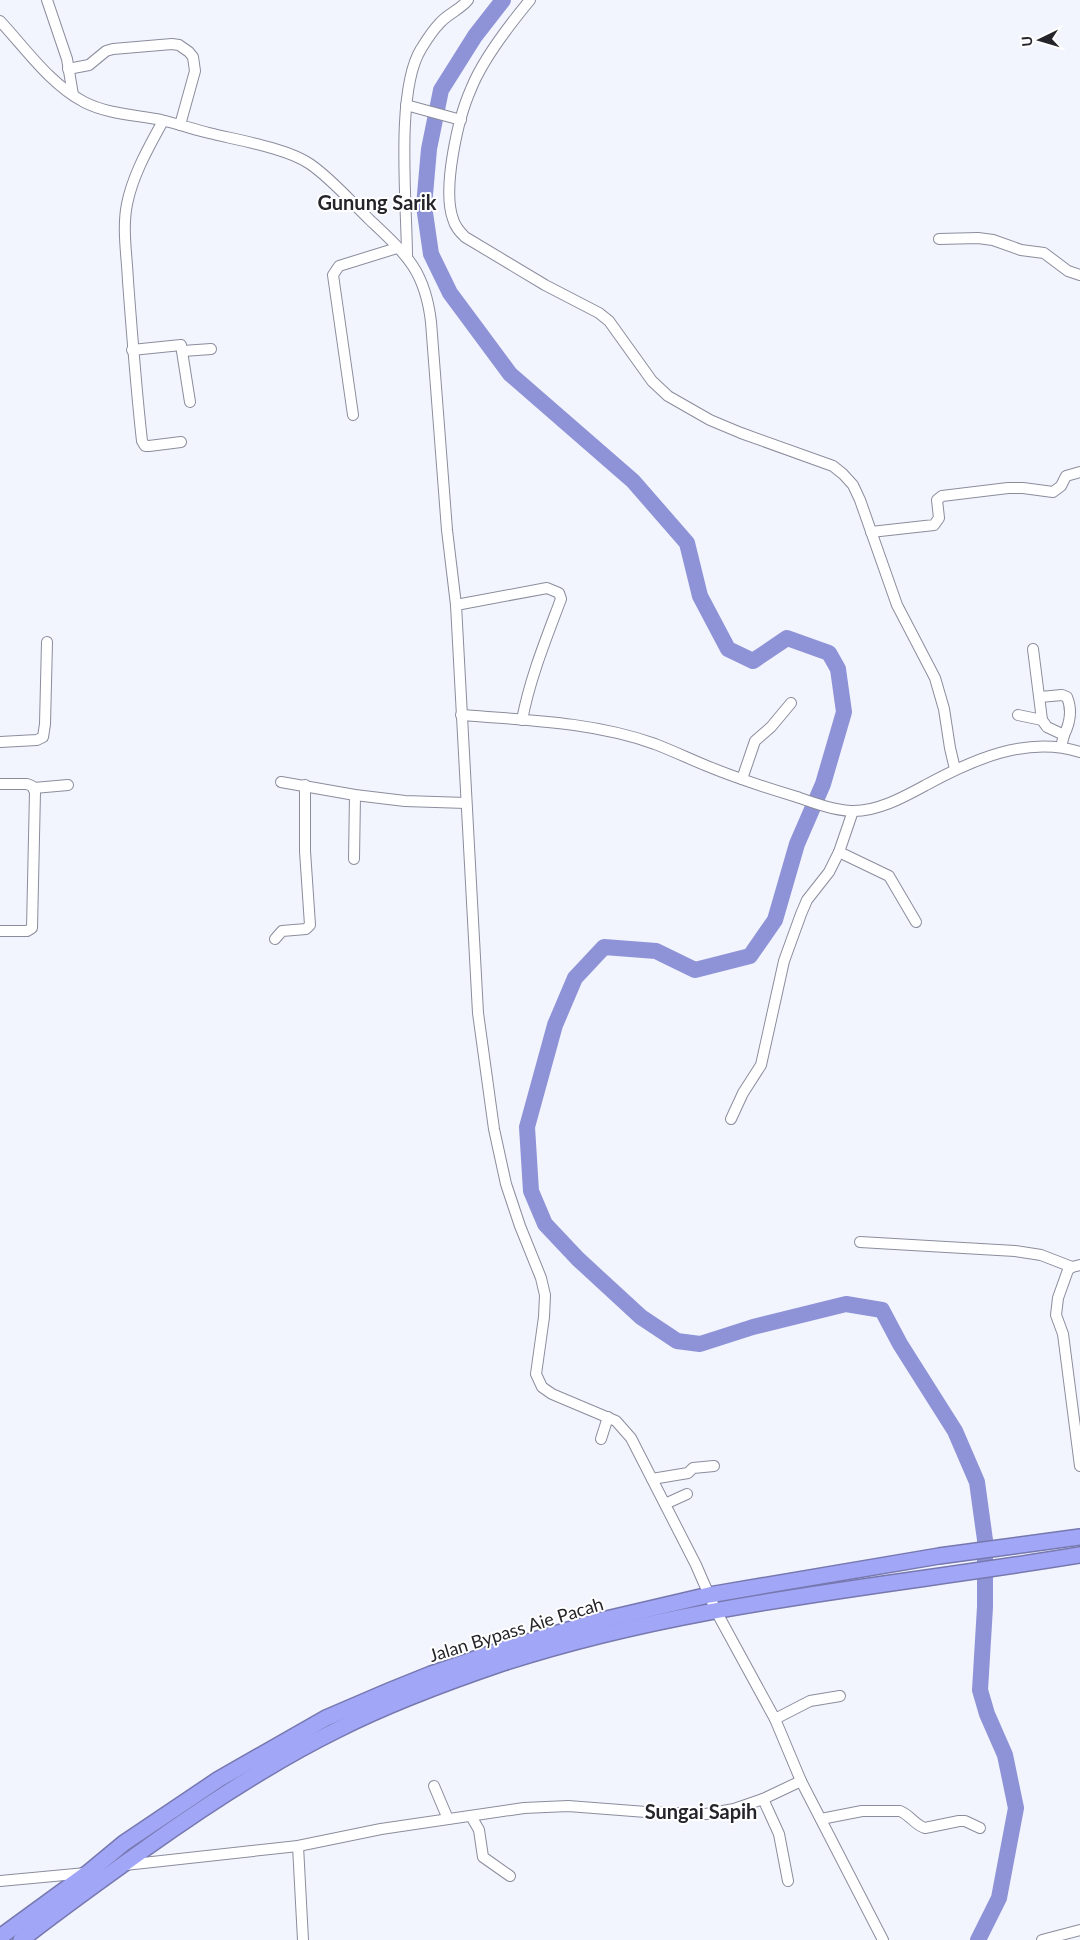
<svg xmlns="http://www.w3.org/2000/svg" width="1080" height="1940" font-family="Lato,sans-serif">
<rect width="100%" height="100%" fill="#f2f4fe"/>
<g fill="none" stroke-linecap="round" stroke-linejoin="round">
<polyline stroke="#8e92d6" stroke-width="16" points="503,0 475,36 441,90 429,149 424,206 431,254 450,293 510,374 633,481 687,543 700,596 728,649 753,661 787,638 829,653 838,669 844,712 823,784 797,844 775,920 750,956 695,970 656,951 604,947 575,978 555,1025 527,1127 531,1191 545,1224 578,1259 641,1317 677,1341 700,1344 753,1327 846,1304 882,1310 900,1344 955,1431 977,1482 985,1540 985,1607 980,1690 987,1714 1005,1755 1016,1808 999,1898 978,1940"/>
<defs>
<g id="minor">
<polyline points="47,0 67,59 73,95"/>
<path d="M 530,0 C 511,23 482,61 471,89 C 458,118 442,189 453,219 C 455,227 460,232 465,237 L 545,285 L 599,313 L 609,321 L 652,381 L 668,396 L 710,420 L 741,433 L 833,466 L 843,474 L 853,485 L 860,500 L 897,605 L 935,678 L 944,709 L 950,748 L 955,769"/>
<path d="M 0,21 C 26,49 50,84 84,102 C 107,114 136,115 161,120 C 178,124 193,129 209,133 C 237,140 287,148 310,164 C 333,180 351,202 371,221 C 407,255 425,271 431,322 L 447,530 L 456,605 L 478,1013 L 494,1129 L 506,1184 L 520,1226 L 541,1278 L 545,1295 L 544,1317 L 536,1374 L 542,1387 L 552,1394 L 616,1421 L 631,1438 L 696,1565 L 716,1611 L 775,1719 L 801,1781 L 883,1940"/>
<polyline points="68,69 89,65 106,51 113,49 172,44 179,45 189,52 193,57 195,71 180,125"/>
<polyline points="406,105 461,120"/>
<path d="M 163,121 C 149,147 133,174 127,204 C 122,229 127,256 128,281 C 132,334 136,388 142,441 L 145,446 L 149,446 L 181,442"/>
<polyline points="939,239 978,238 993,240 1021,250 1044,253 1068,271 1080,275"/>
<path d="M 407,257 C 407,206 395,91 421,49 C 426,41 432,31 439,24 C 447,14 460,10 468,0"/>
<polyline points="132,350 181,345 190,402"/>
<polyline points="183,351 211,349"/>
<polyline points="353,415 333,275 339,266 397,248"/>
<polyline points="871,532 934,525 939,518 937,500 942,496 1008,488 1023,488 1053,492 1061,486 1066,476 1080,472"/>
<path d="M 456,605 L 547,588 L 559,593 L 561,599 C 546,639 530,678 522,720"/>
<polyline points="1033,649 1042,720 1047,727 1064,735 1061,747"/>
<path d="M 1040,697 L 1062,695 L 1067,697 C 1072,709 1070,723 1064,735"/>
<path d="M 461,715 C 526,720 594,722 655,744 C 673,751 690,759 707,766 C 736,778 767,788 797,797 C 814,803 833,810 851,811 C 877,812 904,797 926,785 C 972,760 1027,735 1080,752"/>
<polyline points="1018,715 1042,720"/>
<polyline points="0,742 37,740 43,737 45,724 47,642"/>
<polyline points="742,779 755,741 771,727 791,703"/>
<polyline points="281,782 355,795 405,801 466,803"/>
<polyline points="0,784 27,784 32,786 35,792 32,928 27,931 0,931"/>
<polyline points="34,788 68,785"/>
<polyline points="853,811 839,852 889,876 916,922"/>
<polyline points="354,859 355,795"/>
<polyline points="275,939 282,931 306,929 310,925 305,851 305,785"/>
<polyline points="731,1119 743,1093 761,1065 784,961 801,914 807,900 829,872 839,852"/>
<polyline points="860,1242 1015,1251 1041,1255 1072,1267"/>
<polyline points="1080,1265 1072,1267 1068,1270 1058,1298 1056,1315 1063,1334 1080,1466"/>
<polyline points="601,1439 608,1417"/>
<polyline points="652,1479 688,1473 693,1468 714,1466"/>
<polyline points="665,1504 687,1494"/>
<polyline points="775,1719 810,1701 840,1696"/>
<polyline points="434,1786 448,1819"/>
<polyline points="763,1799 779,1834 788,1881"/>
<polyline points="471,1816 479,1830 483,1857 510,1876"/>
<path d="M 821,1819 L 862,1811 L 900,1811 C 910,1815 915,1825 925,1828 L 959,1821 L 965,1821 L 980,1828"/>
<polyline points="298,1846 303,1940"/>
<polyline points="125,1865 298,1846 381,1829 524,1808 568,1806 646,1812 706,1814 734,1809 763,1799 801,1781"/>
<polyline points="0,1881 86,1873"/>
<polyline points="1042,1940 1080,1930"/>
</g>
<g id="highway">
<polyline points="0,1937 89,1872 124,1843 219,1779 326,1718 389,1691 431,1674 504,1649 602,1620 709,1595 939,1556 1080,1537"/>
<path d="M 21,1940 C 62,1908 104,1878 146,1848 C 208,1804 270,1763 337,1730 C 390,1703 447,1682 503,1663 C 690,1602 887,1587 1080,1555"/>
</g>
</defs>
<use href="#minor" stroke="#8b8d9d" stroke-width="12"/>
<use href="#highway" stroke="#7678af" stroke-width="18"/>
<use href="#minor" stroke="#fff" stroke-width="10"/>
<use href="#highway" stroke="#a2a6f6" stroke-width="15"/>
</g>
<g text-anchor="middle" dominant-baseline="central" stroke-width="4" stroke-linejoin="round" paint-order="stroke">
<g font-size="18" fill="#24242a" stroke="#fff">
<text transform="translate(516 1629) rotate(-17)">Jalan Bypass Aie Pacah</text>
</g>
<g font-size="20" font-weight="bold" fill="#24242a" stroke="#fff">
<text x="377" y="202">Gunung Sarik</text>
<text x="701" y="1811">Sungai Sapih</text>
</g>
</g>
<g transform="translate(1040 40) rotate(265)" stroke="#ffffff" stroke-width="4" paint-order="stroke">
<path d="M0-4L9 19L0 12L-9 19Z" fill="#24242a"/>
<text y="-8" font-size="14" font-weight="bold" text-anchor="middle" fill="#24242a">U</text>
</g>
</svg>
